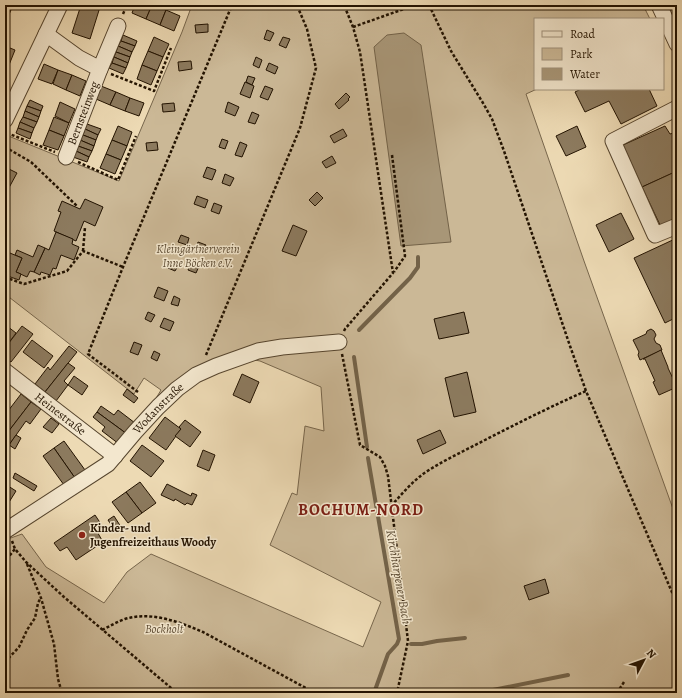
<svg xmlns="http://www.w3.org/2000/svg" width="682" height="698" font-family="Alegreya,serif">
<rect width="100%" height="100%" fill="#eddab4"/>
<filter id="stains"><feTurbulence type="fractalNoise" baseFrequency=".005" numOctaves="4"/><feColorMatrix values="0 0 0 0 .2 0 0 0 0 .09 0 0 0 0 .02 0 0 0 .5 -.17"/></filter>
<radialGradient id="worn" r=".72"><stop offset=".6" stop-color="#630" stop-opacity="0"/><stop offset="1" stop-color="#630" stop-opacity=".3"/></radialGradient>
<polygon fill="#cbb896" stroke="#77664c" points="192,5 643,5 650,19 535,19 535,89 537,89 526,94 584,261 677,520 677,691 669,693 5,693 5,540 22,534 46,567 104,603 127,572 151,554 363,647 381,602 270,545 292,493 297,495 305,426 324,431 321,387 260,361 249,359 155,400 161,390 144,378 134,394 5,294 5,136 6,135 119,181 182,32"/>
<polygon fill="#a89677" stroke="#736248" points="404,33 421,45 451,242 401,246 374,47 387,35"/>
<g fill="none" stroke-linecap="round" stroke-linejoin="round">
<g stroke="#736248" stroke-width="4">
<polyline points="359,330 410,278 418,267 418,257"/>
<polyline points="354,357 367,447"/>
<polyline points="368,458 399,639 397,644 388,654 374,693"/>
<polyline points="411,644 422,644 437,641 465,638"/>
<polyline points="478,693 568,675"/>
</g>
</g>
<g fill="#8c7a5e" stroke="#231301">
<polygon points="5,5 13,5 8,17 5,16"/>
<polygon points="81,5 93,5 100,7 90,39 72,33"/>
<polygon points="135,5 152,5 146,19 132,13"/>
<polygon points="152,5 166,10 160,25 146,19"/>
<polygon points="166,10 180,16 174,31 160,25"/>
<polygon points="208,24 208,32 196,33 195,25"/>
<polygon points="267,30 274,33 270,41 264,39"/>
<polygon points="123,35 137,41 135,46 121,41"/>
<polygon points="154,37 169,44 163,57 148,51"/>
<polygon points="283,37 290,39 286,48 279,45"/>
<polygon points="121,41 135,46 132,52 118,46"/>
<polygon points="5,46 15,50 9,65 5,63"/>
<polygon points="118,46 132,52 130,57 116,52"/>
<polygon points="148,51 163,57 157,71 142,65"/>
<polygon points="116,52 130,57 128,63 114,57"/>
<polygon points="114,57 128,63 126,68 112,63"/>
<polygon points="256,57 262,60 259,68 253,65"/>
<polygon points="191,61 192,69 179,71 178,62"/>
<polygon points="112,63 126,68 123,74 109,68"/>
<polygon points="269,63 278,67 275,74 266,70"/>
<polygon points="44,64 58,70 52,84 38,79"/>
<polygon points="142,65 157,71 151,85 137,79"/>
<polygon points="58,70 72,75 66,90 53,84"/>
<polygon points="72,75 86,81 80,96 66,90"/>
<polygon points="248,76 255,78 252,85 246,82"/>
<polygon points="245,82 254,86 250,98 240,94"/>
<polygon points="101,86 116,92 110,105 96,99"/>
<polygon points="265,86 273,89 268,100 260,97"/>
<polygon points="581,89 649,89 657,106 621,124 609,101 585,112 575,92"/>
<polygon points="116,92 130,98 125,111 110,105"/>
<polygon points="346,93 350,97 348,99 349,100 339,109 335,104"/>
<polygon points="130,98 144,103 139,116 125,111"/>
<polygon points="30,100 43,106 41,111 27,106"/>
<polygon points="60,102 75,109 69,123 55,116"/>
<polygon points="228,102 239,107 235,116 225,112"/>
<polygon points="174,103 175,111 163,112 162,104"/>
<polygon points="27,106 41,111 39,117 25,111"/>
<polygon points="25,111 39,117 37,122 23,117"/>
<polygon points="252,112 259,115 255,124 248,122"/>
<polygon points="23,117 37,122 34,128 20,122"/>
<polygon points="54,117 69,123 64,136 49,130"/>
<polygon points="20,122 34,128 32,133 18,128"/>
<polygon points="87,124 101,129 98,135 85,129"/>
<polygon points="118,126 132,132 127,146 112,140"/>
<polygon points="577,126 586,147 566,156 556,136"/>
<polygon points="665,126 670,134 677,132 677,171 642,187 623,145"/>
<polygon points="18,128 32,133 30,139 16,133"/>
<polygon points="85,129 98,135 96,140 83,135"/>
<polygon points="343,129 347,136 334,143 330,136"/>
<polygon points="49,130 64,136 58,150 43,145"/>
<polygon points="83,135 96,140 94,146 80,140"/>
<polygon points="222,139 228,141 225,149 219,147"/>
<polygon points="80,140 94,146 92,151 78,146"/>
<polygon points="112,140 127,146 121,160 106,154"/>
<polygon points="157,142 158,150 147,151 146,143"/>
<polygon points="240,142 247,145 242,157 235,155"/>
<polygon points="78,146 92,151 89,157 76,151"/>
<polygon points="76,151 89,157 87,162 73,157"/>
<polygon points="106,154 121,160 115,174 100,168"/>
<polygon points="332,156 336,163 326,168 322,162"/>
<polygon points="5,167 17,173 5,195"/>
<polygon points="207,167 216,170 212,180 203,177"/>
<polygon points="677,171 677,220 661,227 642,187"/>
<polygon points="225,174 234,178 230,186 222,183"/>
<polygon points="317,192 323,198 315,206 309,200"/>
<polygon points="197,196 208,200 205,208 194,204"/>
<polygon points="85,199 103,207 95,226 84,221 76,241 54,231 61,212 58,211 62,201 80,209"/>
<polygon points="214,203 222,206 219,214 211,211"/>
<polygon points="621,213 634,239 609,252 596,225"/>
<polygon points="293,225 307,231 296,256 282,251"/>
<polygon points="56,232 73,239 72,244 79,247 74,260 61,255 56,269 53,268 50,275 41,272 40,275 34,272 45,248 49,250"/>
<polygon points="181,235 189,238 187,245 178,242"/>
<polygon points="677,238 677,317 665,323 634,258"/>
<polygon points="198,242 206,245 203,253 195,251"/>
<polygon points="38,245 45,248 34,272 30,271 27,277 16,272 22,258 15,255 17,250 33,257"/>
<polygon points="5,251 22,258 16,272 21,274 19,280 5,275 7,270 5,269"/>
<polygon points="192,260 200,264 196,273 188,270"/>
<polygon points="170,263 178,266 175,271 168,268"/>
<polygon points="158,287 168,291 164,301 154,297"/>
<polygon points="174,296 180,299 178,306 171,304"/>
<polygon points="148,312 155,315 151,322 145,319"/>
<polygon points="464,312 469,333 439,339 434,319"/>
<polygon points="164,318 174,322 170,331 160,327"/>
<polygon points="7,326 16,333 5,348 5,328"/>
<polygon points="22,326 33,334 11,362 5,358 5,348"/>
<polygon points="651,329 654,331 656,335 654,339 656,343 660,345 662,350 640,360 638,355 639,352 633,340 646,334 647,331"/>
<polygon points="32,340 53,356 44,368 23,352"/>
<polygon points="134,342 142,345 138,355 130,352"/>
<polygon points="69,346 77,352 45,392 35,384 48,367 50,370"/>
<polygon points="661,350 668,367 668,368 677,387 659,395 653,382 655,381 645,359 643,359"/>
<polygon points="154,351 160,354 157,361 151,358"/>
<polygon points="68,363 75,368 64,381 68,385 56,401 45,392"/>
<polygon points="467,372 476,412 454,417 445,378"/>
<polygon points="242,374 259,382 250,403 233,395"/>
<polygon points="74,376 88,386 82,395 68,385"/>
<polygon points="127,389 138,398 134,403 123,395"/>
<polygon points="21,394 31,402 5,436 5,415"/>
<polygon points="31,402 41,409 30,424 26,421 9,445 5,443 5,436"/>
<polygon points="101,406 114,415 118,410 135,423 127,434 97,412"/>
<polygon points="97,412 127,434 119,444 102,431 105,427 93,417"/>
<polygon points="165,417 181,429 166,450 149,438"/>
<polygon points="51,418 59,424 52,433 43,427"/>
<polygon points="185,420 201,432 190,447 175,436 181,429 179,427"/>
<polygon points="440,430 446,443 423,454 417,440"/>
<polygon points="16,435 21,438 15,449 9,445"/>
<polygon points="64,441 85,470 75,478 54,448"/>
<polygon points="142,445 164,461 151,477 130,461"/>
<polygon points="54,448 75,478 64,485 43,456"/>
<polygon points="203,450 215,455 209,471 197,466"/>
<polygon points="15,473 37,486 34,491 13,478"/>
<polygon points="140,482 156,503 142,513 126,492"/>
<polygon points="5,484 16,491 6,507 5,506"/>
<polygon points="167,484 191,496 192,493 197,495 192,505 187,503 185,505 175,499 174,501 161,495"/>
<polygon points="126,492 142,513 128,523 112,502"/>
<polygon points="95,515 101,524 95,528 103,542 76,560 67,547 60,551 54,543"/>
<polygon points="114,516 121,527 115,531 108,520"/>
<polygon points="545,579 549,593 529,600 524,586"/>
</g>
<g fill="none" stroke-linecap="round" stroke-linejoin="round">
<defs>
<g id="minor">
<polyline points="659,5 677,44"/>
<polyline points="46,34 79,58 100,69 66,157"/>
<polyline points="100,69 118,26"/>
<polyline points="677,108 613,141 655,235 677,226"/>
<polyline points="5,120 60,5"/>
<path id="s1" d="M 5,371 L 115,456"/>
<path id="s2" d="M 5,531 L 108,464 L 135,432 L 158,407 L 177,389 L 196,375 L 216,366 L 258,351 L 282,347 L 339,342"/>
</g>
</defs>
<use href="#minor" stroke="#56452e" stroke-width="17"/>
<g stroke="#231301" stroke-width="2.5" stroke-dasharray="3 2" stroke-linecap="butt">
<polyline points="172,5 181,9"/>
<polyline points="429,5 451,51 483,103 492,119 504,151 570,346 586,391 677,604"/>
<polyline points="123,14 127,5"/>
<polyline points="353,27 415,5"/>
<polyline points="111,74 154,91 171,48"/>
<polyline points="7,133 55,152"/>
<polyline points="5,147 31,162 77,206"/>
<polyline points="392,155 405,256 394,272"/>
<polyline points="78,162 118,180 136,136"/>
<polyline points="83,251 85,227"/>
<polyline points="5,277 10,279 24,284 67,271 83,251 123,267"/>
<polyline points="344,331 345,329 393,273 360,52 353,27 344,5"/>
<polyline points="342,354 360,445 380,457 385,466 388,476 408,641 397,693"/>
<polyline points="206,355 300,128 316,68 307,29 299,10 295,5"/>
<polyline points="138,392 88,354 123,267 232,5"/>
<path d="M 391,506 C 401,495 411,483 423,474 C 442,461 464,451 485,440 C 518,423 552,406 586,391"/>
<polyline points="12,541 15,549 26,562 64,597 177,693"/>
<polyline points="5,564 6,560 15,549"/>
<polyline points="27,564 41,598 54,644 58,679 62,693"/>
<path d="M 102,630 C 110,626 117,622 125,619 C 152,611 179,622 203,632 L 315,693"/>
<polyline points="5,662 19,647 27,630 35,618 38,603 40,599"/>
<polyline points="617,693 624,682"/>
</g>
<use href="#minor" stroke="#f3e7ce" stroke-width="15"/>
</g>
<circle fill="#8f2418" stroke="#f3e7ce" stroke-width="1.5" cx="82" cy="535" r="4"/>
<g text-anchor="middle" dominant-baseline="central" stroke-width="3" stroke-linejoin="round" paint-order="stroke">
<g font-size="12" fill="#231301" stroke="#f3e7ce">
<text transform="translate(83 113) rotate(-69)">Bernsteinweg</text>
<text stroke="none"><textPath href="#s2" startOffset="198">Wodanstraße</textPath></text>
<text stroke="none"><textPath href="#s1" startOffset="70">Heinestraße</textPath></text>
</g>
<g font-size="12" font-style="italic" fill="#5e4d35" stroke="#f3e7ce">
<text x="198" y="249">Kleingärtnerverein<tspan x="198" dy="14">Inne Böcken e.V.</tspan></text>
<text x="164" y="629">Bockholt</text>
</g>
<g font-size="12" font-weight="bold" fill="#231301" stroke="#f3e7ce" text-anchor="start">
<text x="90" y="528">Kinder- und<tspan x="90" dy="14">Jugenfreizeithaus Woody</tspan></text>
</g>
<g font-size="13" font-style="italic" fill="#5f4e36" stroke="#f3e7ce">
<text transform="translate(399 577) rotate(80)">Kirchharpener Bach</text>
</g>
<g font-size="16" font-weight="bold" letter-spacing="1" fill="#7a1f14" stroke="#f3e7ce">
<text x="361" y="510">BOCHUM-NORD</text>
</g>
</g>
<rect width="682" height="698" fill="none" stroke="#eddab4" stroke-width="20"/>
<rect x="6" y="6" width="670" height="686" fill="none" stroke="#231301" stroke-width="2"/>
<rect x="10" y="10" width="662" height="678" fill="none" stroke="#231301"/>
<rect x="534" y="18" width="130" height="72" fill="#f3e7ce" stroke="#a0927c"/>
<rect x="542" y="31" width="20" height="6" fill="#f3e7ce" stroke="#a0927c"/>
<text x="570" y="38" font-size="12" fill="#231301">Road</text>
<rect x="542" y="48" width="20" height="12" fill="#cbb896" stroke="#a0927c"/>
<text x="570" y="58" font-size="12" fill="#231301">Park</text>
<rect x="542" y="68" width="20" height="12" fill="#a89677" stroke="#a0927c"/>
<text x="570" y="78" font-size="12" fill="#231301">Water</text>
<g transform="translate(644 660) rotate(49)" stroke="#f3e7ce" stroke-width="3" paint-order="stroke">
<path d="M0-3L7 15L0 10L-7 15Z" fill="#231301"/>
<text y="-6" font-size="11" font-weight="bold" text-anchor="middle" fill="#231301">N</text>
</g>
<rect width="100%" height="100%" filter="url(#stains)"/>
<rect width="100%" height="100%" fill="url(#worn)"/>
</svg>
